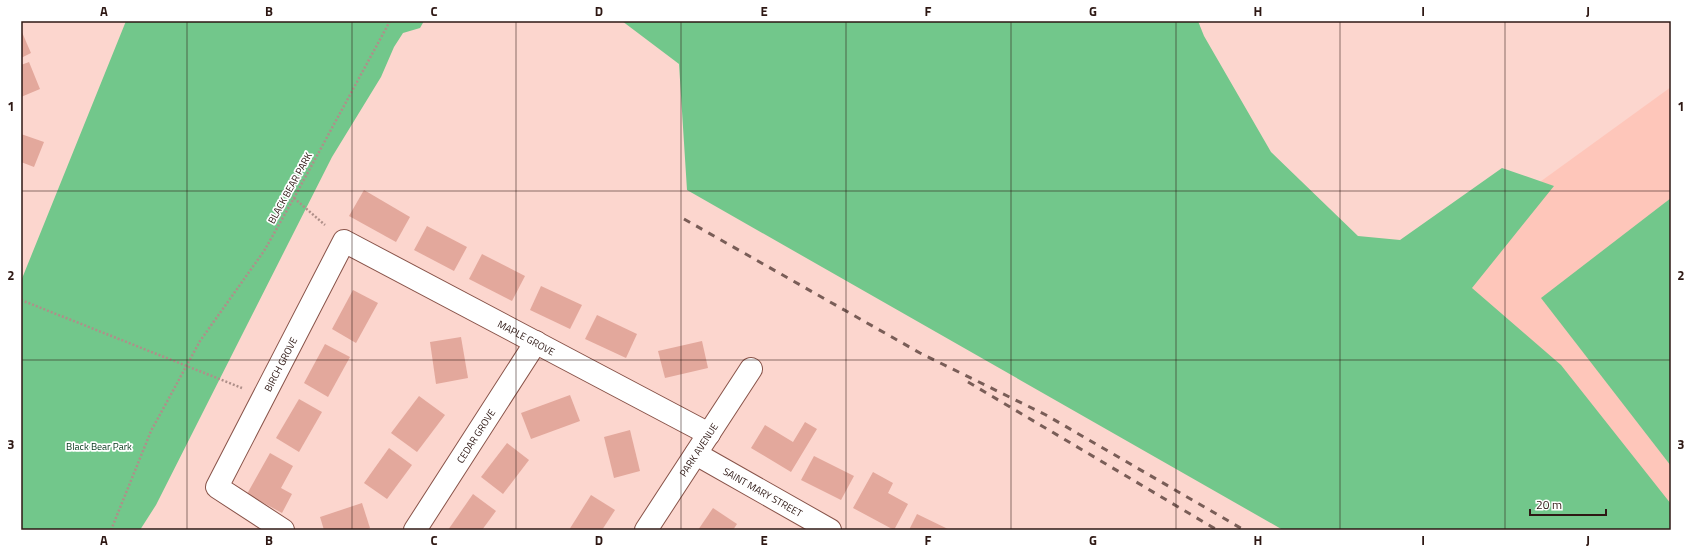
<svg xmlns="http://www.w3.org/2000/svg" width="1692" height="551" font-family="'Titillium Web',sans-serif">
<rect width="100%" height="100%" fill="#fcd6ce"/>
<polygon fill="#fec6ba" points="1671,87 1671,530 1384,295"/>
<g fill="#72c78b">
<polygon points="126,21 424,21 420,28 403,33 394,47 381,77 332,157 156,505 140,530 21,530 21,281"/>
<polygon points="622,21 1198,21 1204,36 1271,152 1358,236 1400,240 1502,168 1554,186 1472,288 1561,365 1671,504 1671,530 1283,530 687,190 679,64"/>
<polygon points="1671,198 1671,466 1541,298"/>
</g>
<g fill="#e3a89c">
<polygon points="21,30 31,53 21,58"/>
<polygon points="29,62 40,89 21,97 21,65"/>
<polygon points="21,134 44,142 34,167 21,162"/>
<polygon points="364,190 410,217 396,242 349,216"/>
<polygon points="427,226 467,247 454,271 414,250"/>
<polygon points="482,254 525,276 512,301 469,279"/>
<polygon points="541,286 582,305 570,329 530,310"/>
<polygon points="353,290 378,303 356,343 332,329"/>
<polygon points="597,315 637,334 626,358 585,339"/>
<polygon points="461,337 468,378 436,384 430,342"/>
<polygon points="702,341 708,368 665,378 658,351"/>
<polygon points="325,344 350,357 328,397 304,383"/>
<polygon points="570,395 580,421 531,439 521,413"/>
<polygon points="419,396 445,415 417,452 391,433"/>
<polygon points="299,399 322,412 299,452 276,438"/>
<polygon points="805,422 817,429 791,472 751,448 765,425 793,442"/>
<polygon points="630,430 640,471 614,478 604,437"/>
<polygon points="507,443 529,460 503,494 481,477"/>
<polygon points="389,448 412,465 387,499 364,483"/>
<polygon points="270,453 293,466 281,488 292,494 282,513 247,494"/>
<polygon points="814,456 854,476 841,500 801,480"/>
<polygon points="873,472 893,483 888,493 908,504 894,530 853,508"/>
<polygon points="473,494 496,511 482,530 448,530"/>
<polygon points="591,495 615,510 602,530 569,530"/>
<polygon points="362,503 370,528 366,530 324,530 320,517"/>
<polygon points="713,508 737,524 733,530 698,530"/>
<polygon points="917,514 950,530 909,530"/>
</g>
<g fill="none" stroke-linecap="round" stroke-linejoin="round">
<defs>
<g id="minor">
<path id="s1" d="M 696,454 L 830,530"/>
<path id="s2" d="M 283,530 L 217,487 L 344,241 L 709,434"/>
<path id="s3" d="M 415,530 L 536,342"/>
<path id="s4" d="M 646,530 L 751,369"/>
</g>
</defs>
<use href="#minor" stroke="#885349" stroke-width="24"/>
<g stroke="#af8f89" stroke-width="2.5" stroke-dasharray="2 2" stroke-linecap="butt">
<polyline points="294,198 325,225"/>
<polyline points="21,300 242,388"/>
<polyline points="111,530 151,431 200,341 264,251 294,198 390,21"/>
</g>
<use href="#minor" stroke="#fff" stroke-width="22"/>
<g stroke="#795d57" stroke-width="3" stroke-dasharray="7 7" stroke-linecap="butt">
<polyline points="684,219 920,353 1046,415 1244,530"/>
<polyline points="968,382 1217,530"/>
</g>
</g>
<path fill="none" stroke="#2e1814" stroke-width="1" stroke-opacity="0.55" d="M 187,21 L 187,530M 352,21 L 352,530M 516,21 L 516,530M 681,21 L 681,530M 846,21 L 846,530M 1011,21 L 1011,530M 1176,21 L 1176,530M 1340,21 L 1340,530M 1505,21 L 1505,530M 21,191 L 1671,191M 21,360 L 1671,360"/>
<g text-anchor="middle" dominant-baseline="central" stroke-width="3.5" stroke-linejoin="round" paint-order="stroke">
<g font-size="10" fill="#2e1814" stroke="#fff">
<text transform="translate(290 188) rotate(-61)">BLACK BEAR PARK</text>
<text stroke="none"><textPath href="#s2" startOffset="562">MAPLE GROVE</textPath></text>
<text stroke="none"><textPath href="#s2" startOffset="217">BIRCH GROVE</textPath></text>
<text stroke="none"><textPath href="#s3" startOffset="112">CEDAR GROVE</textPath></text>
<text stroke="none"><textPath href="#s4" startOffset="96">PARK AVENUE</textPath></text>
<text stroke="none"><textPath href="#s1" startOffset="77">SAINT MARY STREET</textPath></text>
</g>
<g font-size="10" fill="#023417" stroke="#fff">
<text x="99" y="446">Black Bear Park</text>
</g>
</g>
<rect width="1692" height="551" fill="none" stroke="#ffffff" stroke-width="44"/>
<path d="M1530 509v6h76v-6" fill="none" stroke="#2e1814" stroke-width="2"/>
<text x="1536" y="509" font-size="12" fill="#2e1814" stroke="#ffffff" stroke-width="3" paint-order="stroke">20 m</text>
<rect x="22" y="22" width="1648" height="507" fill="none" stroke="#2e1814" stroke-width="1.5"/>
<g font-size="13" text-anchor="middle" font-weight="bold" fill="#2e1814">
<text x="104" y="16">A</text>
<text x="269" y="16">B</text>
<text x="434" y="16">C</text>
<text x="599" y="16">D</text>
<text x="764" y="16">E</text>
<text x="928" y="16">F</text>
<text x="1093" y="16">G</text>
<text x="1258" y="16">H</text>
<text x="1423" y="16">I</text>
<text x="1588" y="16">J</text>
<text x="11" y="111">1</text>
<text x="1681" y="111">1</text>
<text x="11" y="280">2</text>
<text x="1681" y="280">2</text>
<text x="11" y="449">3</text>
<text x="1681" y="449">3</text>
<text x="104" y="545">A</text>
<text x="269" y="545">B</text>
<text x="434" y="545">C</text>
<text x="599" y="545">D</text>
<text x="764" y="545">E</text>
<text x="928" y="545">F</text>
<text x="1093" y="545">G</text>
<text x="1258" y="545">H</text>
<text x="1423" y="545">I</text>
<text x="1588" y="545">J</text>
</g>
</svg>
